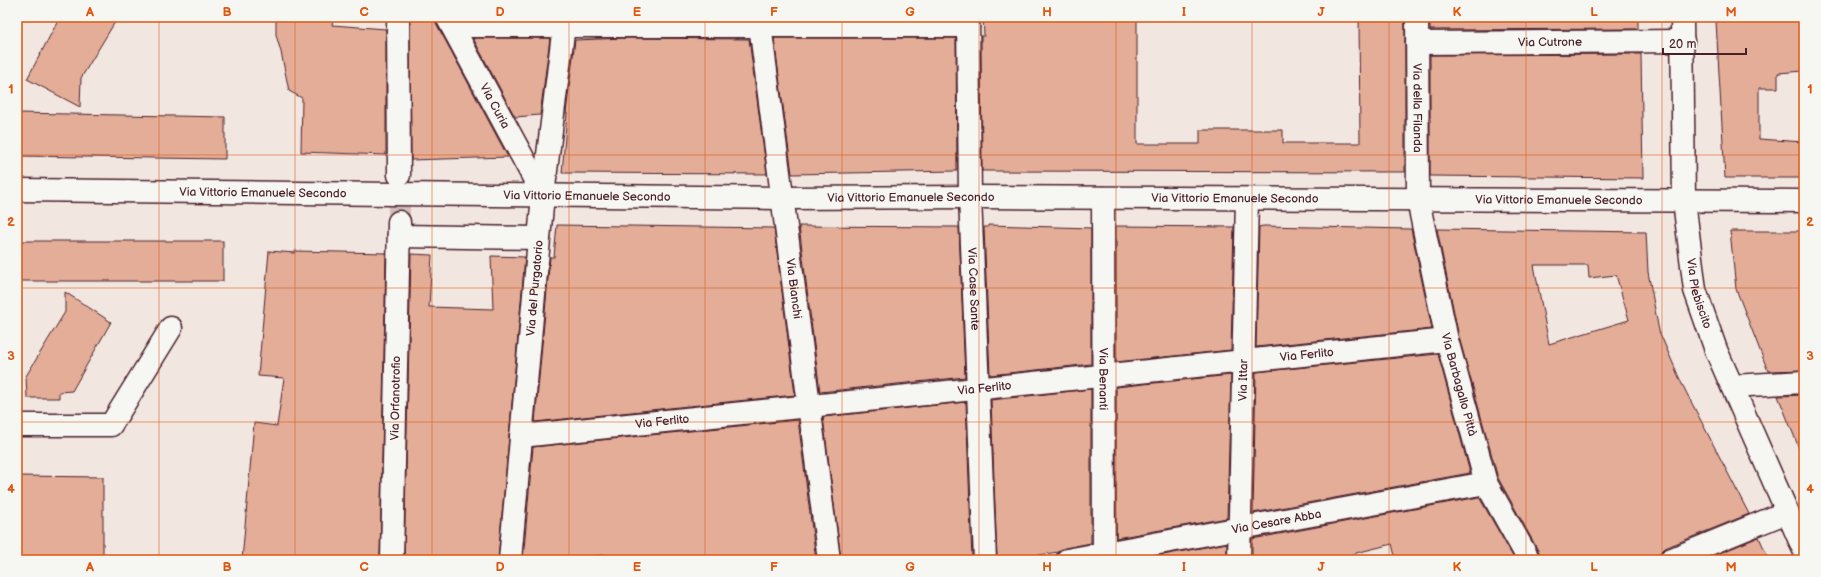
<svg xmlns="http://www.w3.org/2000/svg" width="1821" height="577" font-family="'Balsamiq Sans',sans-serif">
<rect width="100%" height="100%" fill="#f2e7e0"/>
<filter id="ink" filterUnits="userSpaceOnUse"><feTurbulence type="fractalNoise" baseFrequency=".025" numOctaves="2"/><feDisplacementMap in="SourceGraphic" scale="8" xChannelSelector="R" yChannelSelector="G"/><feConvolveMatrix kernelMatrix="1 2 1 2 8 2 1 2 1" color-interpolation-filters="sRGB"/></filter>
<g filter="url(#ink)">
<g fill="#e3ad98" stroke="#4a1f2b" fill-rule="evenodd">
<polygon points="60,17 118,17 81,78 80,107 27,79"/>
<polygon points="276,17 312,17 312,20 333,20 332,25 386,29 386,155 301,152 302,98 289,91 281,52 276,35"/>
<polygon points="410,17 435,17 436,23 508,157 411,160"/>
<polygon points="983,17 1137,17 1137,144 1200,144 1200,130 1283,130 1283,143 1360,143 1359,17 1405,17 1405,172 982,171 981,36 984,36"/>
<polygon points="1430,17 1638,17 1638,29 1430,30"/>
<polygon points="1804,17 1804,71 1778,73 1778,88 1759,88 1759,139 1804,142 1804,178 1725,178 1716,21"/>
<polygon points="473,38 550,38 540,115 515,117"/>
<polygon points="626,38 749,39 767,174 562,173 567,113 566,113 575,40"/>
<polygon points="774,38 956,38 957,171 792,174"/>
<polygon points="1641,54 1643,178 1430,176 1430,55"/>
<polygon points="17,113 225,117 225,159 17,156"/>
<polygon points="557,225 774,228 795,395 535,422 550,257 554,257"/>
<polygon points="988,225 1091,228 1091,364 990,375 984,227 988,227"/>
<polygon points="799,226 959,227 965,377 820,392"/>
<polygon points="1116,226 1234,227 1231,350 1116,362"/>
<polygon points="1263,226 1411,229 1432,329 1256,347 1259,227"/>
<path d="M 1437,229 L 1646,232 L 1648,272 L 1659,331 L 1681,382 L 1749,514 L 1665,548 L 1660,553 L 1658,560 L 1541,560 L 1540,554 L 1498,478 L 1459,337 ZM 1534,265 L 1588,265 L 1589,278 L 1616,275 L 1629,320 L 1549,344 Z"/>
<polygon points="1730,231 1804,231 1804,370 1768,371 1736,289"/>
<rect x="17" y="241" width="206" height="40"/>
<polygon points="269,251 295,253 295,251 386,253 380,560 242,560 254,423 277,426 284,378 258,376"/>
<polygon points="411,254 432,255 429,307 493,309 491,256 525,257 498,560 404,560"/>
<polygon points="65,292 111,322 72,391 59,392 59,398 27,398 26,376 65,312"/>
<polygon points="1438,354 1470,473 1253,513 1256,372"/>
<polygon points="1231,375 1227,518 1116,538 1116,387"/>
<polygon points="1091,389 1091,543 1065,548 1058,552 1010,560 997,560 991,400"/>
<polygon points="1804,395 1804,458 1803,458 1778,396"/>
<polygon points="966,402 972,560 841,560 823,417"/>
<polygon points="798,420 816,560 605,560 605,555 558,560 523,560 533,447"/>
<polygon points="17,476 103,477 103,560 17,560"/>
<polygon points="1479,497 1515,560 1396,560 1392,544 1352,554 1350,560 1252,560 1252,539"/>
<polygon points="1759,537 1769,560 1703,560"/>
<polygon points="1227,543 1227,560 1136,560"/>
</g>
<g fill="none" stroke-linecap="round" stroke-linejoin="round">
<polyline stroke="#d0bfbc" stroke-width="22" stroke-dasharray="22 11" stroke-linecap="butt" points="399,222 399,175"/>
<defs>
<g id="minor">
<polyline points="398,17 399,175"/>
<path id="s1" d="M 447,17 L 543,195"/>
<path id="s2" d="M 759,17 L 829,560"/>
<path id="s3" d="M 968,17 L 970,197 L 985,560"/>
<path id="s4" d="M 1417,17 L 1418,200 L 1447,340 L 1486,483 L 1529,560"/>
<polyline points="452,26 968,26"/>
<path id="s5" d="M 1417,43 L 1683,41"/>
<path id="s6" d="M 1103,198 L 1104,560"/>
<polyline points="399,236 539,238"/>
<polyline points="1732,386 1804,382"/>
<polyline points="17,425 111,425 171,328"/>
<path id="s7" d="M 521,436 L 1447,340"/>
<path id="s8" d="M 392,560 L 399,222"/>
<path id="s9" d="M 510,560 L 543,195 L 565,17"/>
<path id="s10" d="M 1067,560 L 1486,483"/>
<path id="s11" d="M 1239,560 L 1247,199"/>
<polyline points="1670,560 1787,512"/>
</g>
<g id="major">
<path id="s12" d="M 1682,17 L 1684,201 L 1695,290 L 1716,350 L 1804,550"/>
<path id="s13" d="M 17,190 L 783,198 L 970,197 L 1804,201"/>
</g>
</defs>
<use href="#minor" stroke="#4a1f2b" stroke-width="25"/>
<use href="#major" stroke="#4a1f2b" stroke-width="25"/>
<use href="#minor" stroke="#f6f6f2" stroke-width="22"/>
<use href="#major" stroke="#f6f6f2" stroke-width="22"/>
</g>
</g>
<path fill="none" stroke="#e0560e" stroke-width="1" stroke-opacity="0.55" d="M 159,17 L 159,560M 295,17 L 295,560M 432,17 L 432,560M 569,17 L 569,560M 705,17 L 705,560M 842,17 L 842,560M 979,17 L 979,560M 1116,17 L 1116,560M 1252,17 L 1252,560M 1389,17 L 1389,560M 1526,17 L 1526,560M 1662,17 L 1662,560M 17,155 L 1804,155M 17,288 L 1804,288M 17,422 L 1804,422"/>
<g text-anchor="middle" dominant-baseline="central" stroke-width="3.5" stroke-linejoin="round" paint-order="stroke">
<g font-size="12" fill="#4a1f2b" stroke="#f6f6f2">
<text stroke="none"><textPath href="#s5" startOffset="133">Via Cutrone</textPath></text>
<text stroke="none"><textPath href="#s1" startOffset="101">Via Curia</textPath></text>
<text stroke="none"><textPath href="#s4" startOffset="91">Via della Filanda</textPath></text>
<text stroke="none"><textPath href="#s13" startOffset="246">Via Vittorio Emanuele Secondo</textPath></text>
<text stroke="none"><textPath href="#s13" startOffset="570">Via Vittorio Emanuele Secondo</textPath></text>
<text stroke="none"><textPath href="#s13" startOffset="894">Via Vittorio Emanuele Secondo</textPath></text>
<text stroke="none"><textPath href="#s13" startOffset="1218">Via Vittorio Emanuele Secondo</textPath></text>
<text stroke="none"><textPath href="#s13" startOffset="1542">Via Vittorio Emanuele Secondo</textPath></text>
<text stroke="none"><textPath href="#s9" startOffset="273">Via del Purgatorio</textPath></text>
<text stroke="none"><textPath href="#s2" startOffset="274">Via Bianchi</textPath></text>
<text stroke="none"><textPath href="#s3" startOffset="272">Via Case Sante</textPath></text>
<text stroke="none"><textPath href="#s12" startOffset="278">Via Plebiscito</textPath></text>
<text stroke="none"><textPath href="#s7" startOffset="790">Via Ferlito</textPath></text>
<text stroke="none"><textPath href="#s6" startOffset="181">Via Benanti</textPath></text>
<text stroke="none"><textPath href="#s11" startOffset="180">Via Ittar</textPath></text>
<text stroke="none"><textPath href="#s4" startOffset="372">Via Barbagallo Pittà</textPath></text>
<text stroke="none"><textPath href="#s7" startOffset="466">Via Ferlito</textPath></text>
<text stroke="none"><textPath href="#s8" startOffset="162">Via Orfanotrofio</textPath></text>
<text stroke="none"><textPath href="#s7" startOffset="142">Via Ferlito</textPath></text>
<text stroke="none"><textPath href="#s10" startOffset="213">Via Cesare Abba</textPath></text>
</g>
</g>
<rect width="1821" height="577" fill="none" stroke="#f6f6f2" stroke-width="44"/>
<path d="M1663 48v6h83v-6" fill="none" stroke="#4a1f2b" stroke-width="2"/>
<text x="1669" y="48" font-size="12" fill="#4a1f2b" stroke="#f6f6f2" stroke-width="3" paint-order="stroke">20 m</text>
<rect x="22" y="22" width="1777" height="533" fill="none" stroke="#e0560e" stroke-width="1.5"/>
<g font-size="13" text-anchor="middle" font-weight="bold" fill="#e0560e">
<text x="90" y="16">A</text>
<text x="227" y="16">B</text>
<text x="364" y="16">C</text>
<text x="500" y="16">D</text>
<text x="637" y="16">E</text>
<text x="774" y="16">F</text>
<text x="910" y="16">G</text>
<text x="1047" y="16">H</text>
<text x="1184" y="16">I</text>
<text x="1321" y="16">J</text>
<text x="1457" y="16">K</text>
<text x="1594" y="16">L</text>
<text x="1731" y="16">M</text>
<text x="11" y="93">1</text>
<text x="1810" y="93">1</text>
<text x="11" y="226">2</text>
<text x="1810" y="226">2</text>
<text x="11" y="360">3</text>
<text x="1810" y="360">3</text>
<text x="11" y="493">4</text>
<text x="1810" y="493">4</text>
<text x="90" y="571">A</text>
<text x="227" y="571">B</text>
<text x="364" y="571">C</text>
<text x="500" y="571">D</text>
<text x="637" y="571">E</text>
<text x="774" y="571">F</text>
<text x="910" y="571">G</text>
<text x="1047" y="571">H</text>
<text x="1184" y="571">I</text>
<text x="1321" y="571">J</text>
<text x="1457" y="571">K</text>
<text x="1594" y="571">L</text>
<text x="1731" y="571">M</text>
</g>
</svg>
